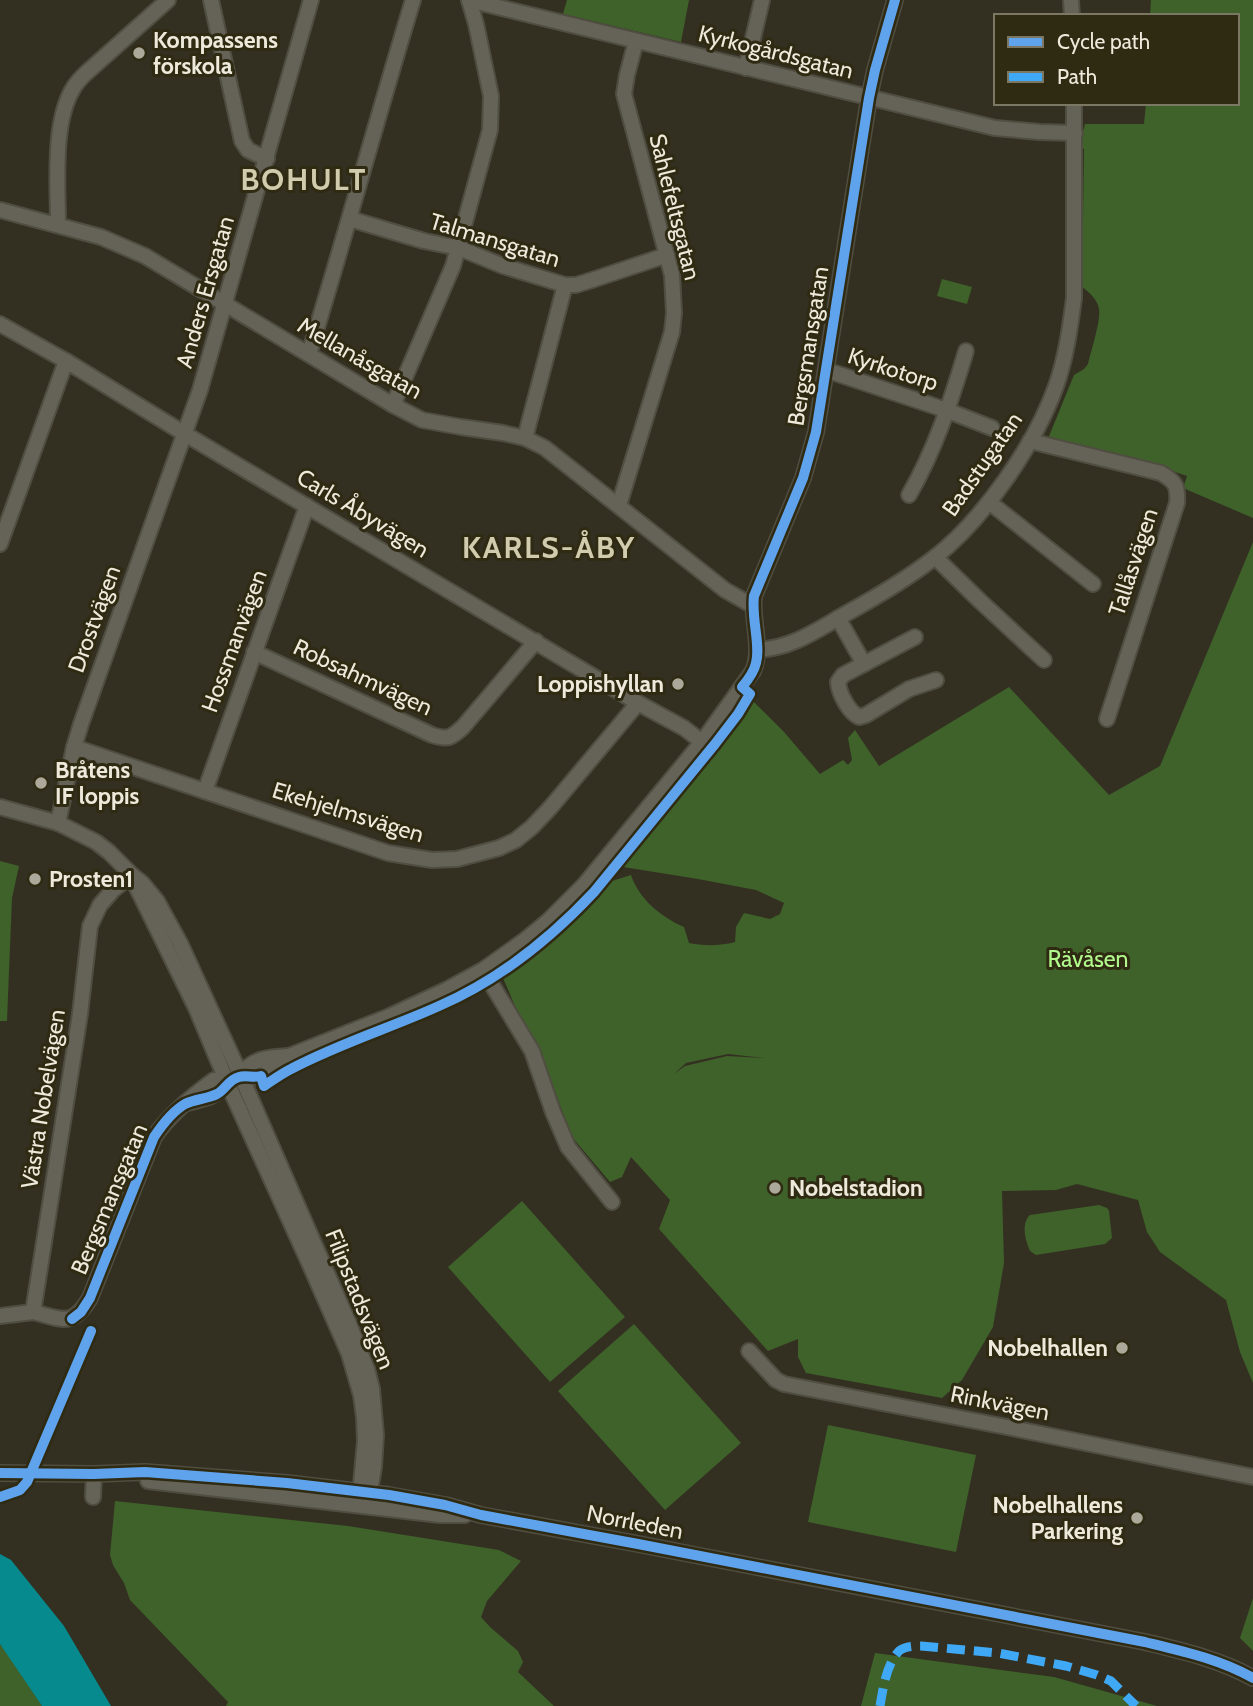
<svg xmlns="http://www.w3.org/2000/svg" width="1253" height="1706" font-family="Cabin,sans-serif">
<rect width="100%" height="100%" fill="#333022"/>
<g fill="#3f612a" fill-rule="evenodd">
<polygon points="567,0 689,0 681,42 563,14"/>
<path d="M 1151,0 L 1253,0 L 1253,518 L 1183,488 L 1187,476 L 1128,456 L 1047,441 L 1074,375 L 1084,369 L 1088,364 C 1091,351 1101,320 1099,309 C 1098,300 1089,292 1082,287 L 1084,149 L 1079,147 L 1085,124 L 1144,124 L 1146,103 L 1237,103 L 1237,16 L 1150,16 Z"/>
<polygon points="942,279 972,287 967,304 937,296"/>
<path d="M 1253,542 L 1253,1383 L 1240,1352 L 1226,1300 L 1160,1252 L 1147,1232 L 1138,1200 L 1077,1184 L 1056,1190 L 1002,1191 L 1004,1263 L 993,1327 L 962,1380 L 942,1398 L 806,1373 L 798,1357 L 798,1339 L 768,1351 L 659,1229 L 670,1200 L 631,1157 L 622,1177 L 610,1182 L 572,1137 L 539,1049 L 515,1006 L 503,978 L 569,924 L 609,882 L 631,875 C 639,899 661,917 684,927 L 689,943 C 704,946 720,946 735,942 L 736,927 L 744,913 L 770,919 L 780,914 L 784,903 L 756,890 L 698,879 L 617,866 L 709,752 L 753,701 L 784,732 L 820,774 L 843,760 L 848,765 L 852,760 L 848,738 L 855,730 L 879,766 L 1009,687 L 1109,795 L 1160,766 ZM 728,1054 L 764,1058 L 727,1056 L 685,1066 L 674,1074 L 686,1063 Z"/>
<polygon points="0,861 19,866 12,898 7,1021 0,1021"/>
<polygon points="522,1201 625,1317 550,1382 448,1267"/>
<path d="M 1099,1205 L 1107,1208 L 1109,1211 L 1112,1238 L 1105,1244 L 1036,1255 L 1030,1251 C 1025,1240 1021,1223 1030,1215 Z"/>
<polygon points="634,1324 741,1443 665,1510 558,1391"/>
<polygon points="828,1425 976,1455 956,1552 808,1522"/>
<polygon points="115,1501 348,1526 499,1550 521,1561 487,1601 481,1617 490,1627 518,1651 523,1662 518,1672 554,1706 226,1706 228,1702 130,1600 124,1583 113,1565 110,1555"/>
<polygon points="1253,1598 1253,1651 1240,1638"/>
<polygon points="0,1644 10,1657 42,1706 0,1706"/>
<polygon points="875,1653 1054,1677 1157,1706 861,1706"/>
</g>
<polygon fill="#068a8d" points="0,1554 11,1560 64,1626 111,1706 42,1706 0,1644"/>
<g fill="none" stroke-linecap="round" stroke-linejoin="round">
<defs>
<g id="minor">
<polyline points="211,0 242,141 248,150 267,159"/>
<polyline points="469,0 995,128 1040,132 1075,133"/>
<polyline points="1071,0 1072,16"/>
<polyline points="746,68 762,0"/>
<polyline points="0,210 101,237 145,256 393,405 422,420 461,427 503,433 525,438 545,448 725,590 753,606"/>
<polyline points="350,219 424,241 459,248 503,266 565,285 576,285 592,280 667,255"/>
<path d="M 58,225 C 58,185 52,121 74,87 C 77,82 81,78 85,74 L 168,0"/>
<polyline points="0,324 66,361 185,434 638,703 684,728 702,742"/>
<path d="M 309,354 C 345,237 377,118 413,0"/>
<polyline points="826,370 946,410 992,428"/>
<polyline points="393,405 453,266 490,130 491,96 476,24 469,0"/>
<polyline points="525,438 565,285"/>
<path d="M 1030,441 L 1161,473 C 1176,482 1178,486 1177,503 L 1107,719"/>
<path d="M 909,495 C 935,450 951,401 966,351"/>
<polyline points="989,502 1093,584"/>
<polyline points="619,505 664,358 672,332 674,313 672,275 624,94 627,75 636,41"/>
<polyline points="0,544 66,361"/>
<polyline points="935,557 980,601 1044,660"/>
<polyline points="838,618 864,664"/>
<path d="M 915,637 L 843,675 L 838,682 C 839,694 849,712 859,717 L 866,715 L 909,689 L 936,680"/>
<path d="M 757,650 C 794,648 818,629 849,612 C 878,596 908,578 934,558 C 983,520 1035,445 1056,386 C 1066,358 1070,328 1074,298 L 1074,103"/>
<path d="M 254,652 L 432,735 C 448,740 451,738 463,727 L 536,641"/>
<polyline points="74,747 388,853 432,860 457,859 499,848 516,840 532,827 550,808 638,703"/>
<polyline points="205,791 307,506"/>
<polyline points="0,807 58,823 96,842 109,852 132,875 142,883 157,901 180,943 241,1076 350,1326 367,1369 372,1389 376,1435 374,1467 371,1485 365,1492"/>
<polyline points="58,823 74,747 81,724 200,390 311,0"/>
<polyline points="136,886 196,1008 227,1082 310,1265 349,1354 361,1395 364,1417 365,1441 361,1484 365,1492 364,1505"/>
<polyline points="483,970 532,1051 553,1112 568,1147 612,1202"/>
<path d="M 241,1076 L 252,1078 L 261,1076 L 289,1056 L 390,1016 L 448,989 L 483,970 L 525,940 L 547,922 L 585,884 L 702,742 L 753,671 C 763,649 751,620 754,596 L 803,478 L 816,432 L 869,98 L 875,70 L 895,0"/>
<path d="M 241,1076 C 250,1058 270,1057 289,1056"/>
<path d="M 187,1103 C 204,1099 217,1097 227,1082"/>
<path d="M 33,1312 C 62,1319 72,1328 90,1298 L 154,1137 C 170,1114 192,1096 214,1080 L 227,1082"/>
<polyline points="0,1316 33,1312 80,1014 90,926 100,905 113,890 132,875"/>
<polyline points="749,1351 776,1380 784,1384 1012,1428 1253,1477"/>
<path d="M 0,1473 L 94,1474 L 145,1472 L 287,1483 L 389,1495 L 445,1505 L 481,1515 L 638,1544 L 1145,1642 C 1182,1651 1219,1659 1253,1678"/>
<polyline points="148,1481 440,1515 465,1515"/>
<polyline points="93,1497 94,1474"/>
</g>
</defs>
<use href="#minor" stroke="#504d41" stroke-width="18"/>
<use href="#minor" stroke="#656358" stroke-width="14"/>
<path stroke="#3fa9f5" stroke-width="9" stroke-dasharray="18 9" stroke-linecap="butt" d="M 880,1706 C 883,1689 886,1665 899,1651 C 905,1646 914,1646 921,1646 L 998,1653 L 1066,1666 L 1097,1675 L 1111,1681 L 1136,1706"/>
<defs>
<g id="cycleway">
<path d="M 72,1319 L 81,1312 L 90,1298 L 154,1137 C 162,1125 173,1111 185,1104 C 195,1099 207,1099 217,1094 C 226,1089 228,1080 239,1077 C 246,1075 253,1078 261,1076 L 264,1086 C 273,1080 281,1074 291,1069 C 338,1044 390,1028 439,1006 C 499,980 550,939 594,892 L 715,744 L 738,714 L 750,694 L 742,687 C 748,680 754,672 756,663 C 761,646 751,618 754,596 L 803,478 L 816,432 L 869,98 L 875,70 L 895,0"/>
<path d="M 0,1473 L 94,1474 L 145,1472 L 287,1483 L 389,1495 L 445,1505 L 481,1515 L 638,1544 L 1145,1642 C 1182,1651 1219,1659 1253,1678"/>
<polyline points="0,1497 20,1490 27,1482 91,1331"/>
</g>
</defs>
<use href="#cycleway" stroke="#2f2a12" stroke-width="15"/>
<use href="#cycleway" stroke="#60a3ed" stroke-width="10"/>
</g>
<g fill="#aca99a" stroke="#2f2a12" stroke-width="2.5">
<circle cx="139" cy="53" r="7"/>
<circle cx="678" cy="684" r="7"/>
<circle cx="41" cy="783" r="7"/>
<circle cx="35" cy="879" r="7"/>
<circle cx="775" cy="1188" r="7"/>
<circle cx="1122" cy="1348" r="7"/>
<circle cx="1137" cy="1518" r="7"/>
</g>
<g text-anchor="middle" dominant-baseline="central" stroke-width="6" stroke-linejoin="round" paint-order="stroke">
<g font-size="23" font-weight="bold" fill="#edeadb" stroke="#2f2a12" text-anchor="start">
<text x="153" y="40">Kompassens<tspan x="153" dy="26">förskola</tspan></text>
<text x="664" y="684" text-anchor="end">Loppishyllan</text>
<text x="55" y="770">Bråtens<tspan x="55" dy="26">IF loppis</tspan></text>
<text x="49" y="879">Prosten1</text>
<text x="789" y="1188">Nobelstadion</text>
<text x="1108" y="1348" text-anchor="end">Nobelhallen</text>
<text x="1123" y="1505" text-anchor="end">Nobelhallens<tspan x="1123" dy="26">Parkering</tspan></text>
</g>
<g font-size="23" fill="#edeadb" stroke="#2f2a12">
<text transform="translate(776 52) rotate(14)">Kyrkogårdsgatan</text>
<text transform="translate(675 207) rotate(76)">Sahlefeltsgatan</text>
<text transform="translate(495 240) rotate(17)">Talmansgatan</text>
<text transform="translate(205 292) rotate(-74)">Anders Ersgatan</text>
<text transform="translate(808 346) rotate(-81)">Bergsmansgatan</text>
<text transform="translate(360 358) rotate(30)">Mellanåsgatan</text>
<text transform="translate(893 369) rotate(18)">Kyrkotorp</text>
<text transform="translate(982 464) rotate(-55)">Badstugatan</text>
<text transform="translate(363 513) rotate(31)">Carls Åbyvägen</text>
<text transform="translate(1133 562) rotate(-72)">Tallåsvägen</text>
<text transform="translate(94 619) rotate(-70)">Drostvägen</text>
<text transform="translate(234 641) rotate(-70)">Hossmanvägen</text>
<text transform="translate(363 677) rotate(25)">Robsahmvägen</text>
<text transform="translate(348 812) rotate(17)">Ekehjelmsvägen</text>
<text transform="translate(43 1099) rotate(-81)">Västra Nobelvägen</text>
<text transform="translate(109 1199) rotate(-67)">Bergsmansgatan</text>
<text transform="translate(360 1299) rotate(68)">Filipstadsvägen</text>
<text transform="translate(1000 1403) rotate(11)">Rinkvägen</text>
<text transform="translate(635 1522) rotate(11)">Norrleden</text>
</g>
<g font-size="23" fill="#b1f98c" stroke="#2f2a12">
<text x="1088" y="959">Rävåsen</text>
</g>
<g font-size="30" font-weight="bold" letter-spacing="2" fill="#d2ccaf" stroke="#2f2a12">
<text x="304" y="179">BOHULT</text>
<text x="549" y="547">KARLS-ÅBY</text>
</g>
</g>
<rect x="994" y="14" width="245" height="91" fill="#2f2a12" stroke="#7b7762" stroke-width="2"/>
<rect x="1008" y="37" width="35" height="10" fill="#60a3ed" stroke="#7b7762" stroke-width="2"/>
<text x="1057" y="49" font-size="21" fill="#edeadb">Cycle path</text>
<rect x="1008" y="72" width="35" height="10" fill="#3fa9f5" stroke="#7b7762" stroke-width="2"/>
<text x="1057" y="84" font-size="21" fill="#edeadb">Path</text>
</svg>
